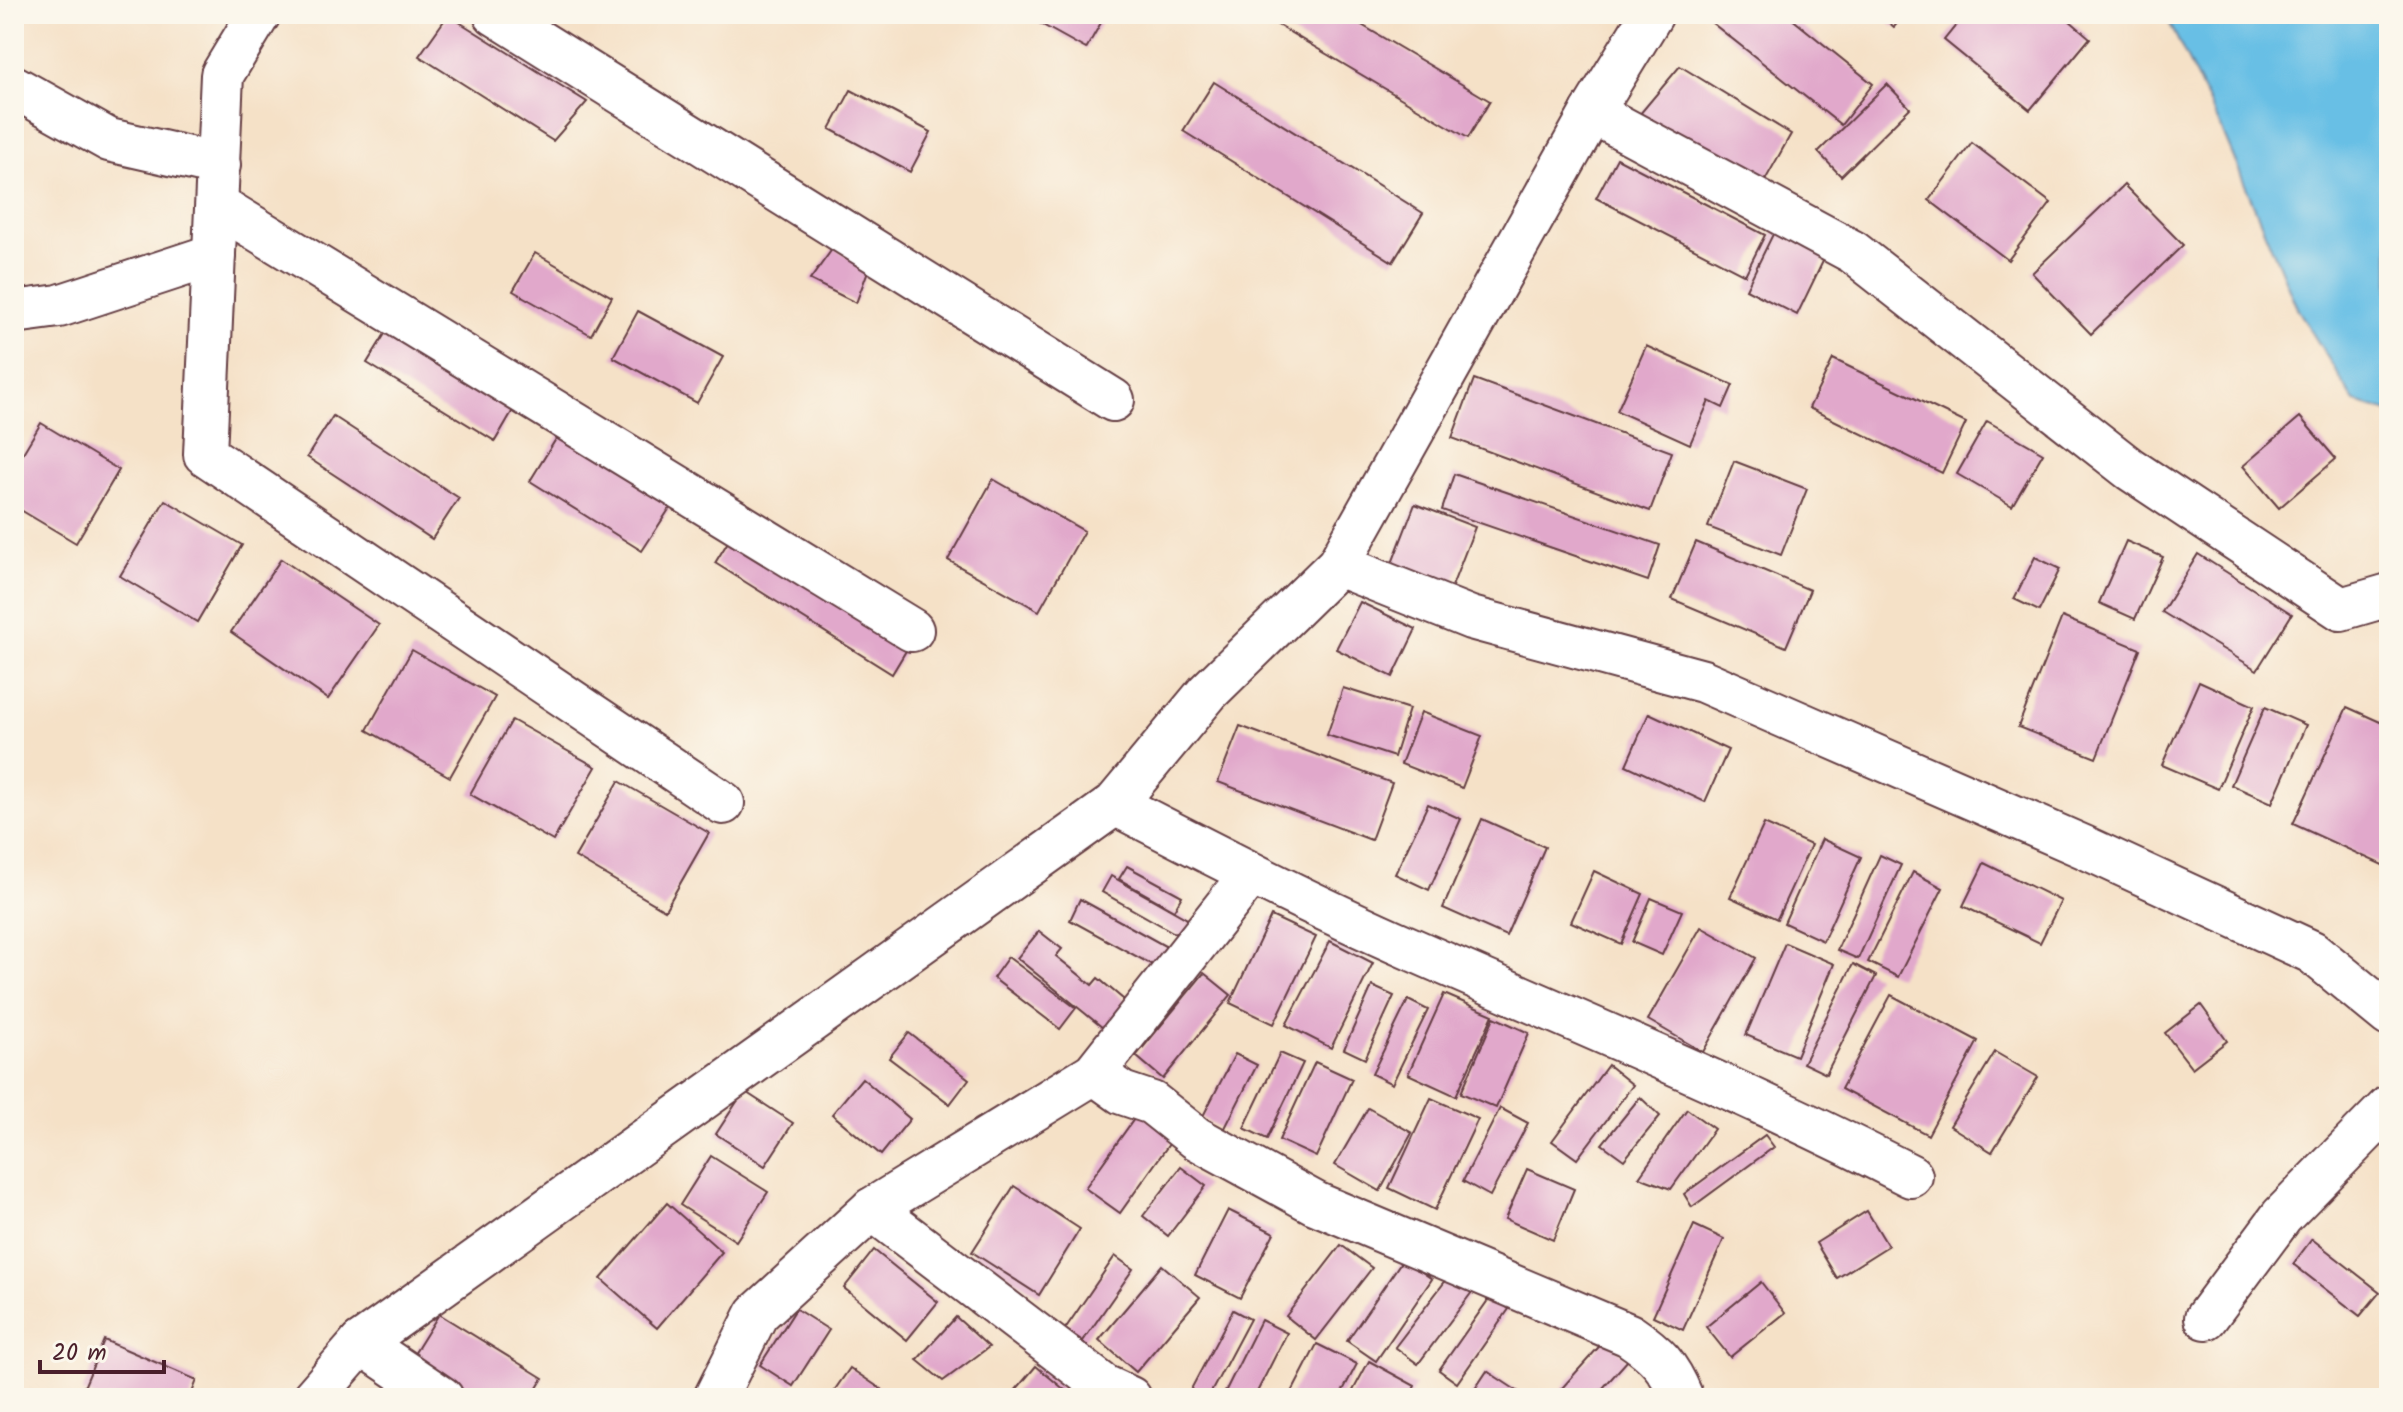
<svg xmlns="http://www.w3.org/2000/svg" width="2403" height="1412" font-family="Kalam,sans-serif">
<rect width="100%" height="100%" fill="#fbf7ec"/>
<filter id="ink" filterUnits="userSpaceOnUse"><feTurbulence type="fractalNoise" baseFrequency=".0125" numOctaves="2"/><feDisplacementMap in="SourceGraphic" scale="16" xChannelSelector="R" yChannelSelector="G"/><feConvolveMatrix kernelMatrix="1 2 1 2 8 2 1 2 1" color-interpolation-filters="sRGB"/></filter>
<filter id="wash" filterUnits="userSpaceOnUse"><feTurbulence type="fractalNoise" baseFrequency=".006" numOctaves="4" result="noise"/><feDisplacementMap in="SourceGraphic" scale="32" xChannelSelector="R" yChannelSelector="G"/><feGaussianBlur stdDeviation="1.8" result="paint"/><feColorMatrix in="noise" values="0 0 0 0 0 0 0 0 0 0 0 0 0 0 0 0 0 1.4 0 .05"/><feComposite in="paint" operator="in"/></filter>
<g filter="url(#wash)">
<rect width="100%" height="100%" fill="#f5e1c7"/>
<polygon fill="#68bfe5" stroke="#596f88" stroke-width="2" points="2165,14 2389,14 2389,412 2355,402 2297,308 2220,125"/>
<g id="blocks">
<g fill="#e1a8cb">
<polygon points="1023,14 1106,14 1086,49"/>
<polygon points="1259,14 1343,14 1490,101 1468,138"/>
<polygon points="1718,14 1786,14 1873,84 1841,125 1711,22"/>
<polygon points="1879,14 1905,14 1894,27"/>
<polygon points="1965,14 2062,14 2090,38 2030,110 1944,40"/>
<polygon points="448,15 587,102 553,141 419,56"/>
<polygon points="1680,66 1791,134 1763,184 1639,115"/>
<polygon points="1214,82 1423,213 1393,262 1183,131"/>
<polygon points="1887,84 1910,108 1841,176 1818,152"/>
<polygon points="851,90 931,132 910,172 830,129"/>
<polygon points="1972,143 2051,203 2008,260 1929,200"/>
<polygon points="1617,158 1765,235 1745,275 1596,198"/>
<polygon points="2124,185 2183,245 2091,334 2032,273"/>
<polygon points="1776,228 1827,253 1797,315 1746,289"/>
<polygon points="833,248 869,268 856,303 810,280"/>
<polygon points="535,253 612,297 591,335 513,291"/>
<polygon points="638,311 723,357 697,403 613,357"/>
<polygon points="396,316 523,393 495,441 367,363"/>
<polygon points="1646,346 1733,385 1723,408 1709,401 1690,444 1617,411"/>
<polygon points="1833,359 1966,423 1942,473 1809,408"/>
<polygon points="1474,379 1672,452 1650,511 1452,438"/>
<polygon points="333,416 459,498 432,539 307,457"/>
<polygon points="2300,417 2336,459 2279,508 2243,466"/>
<polygon points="1987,421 2043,453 2012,506 1957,474"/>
<polygon points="41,423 119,470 76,543 14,506 14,468"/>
<polygon points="564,426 677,497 642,551 530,481"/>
<polygon points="1734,461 1807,489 1781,555 1708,527"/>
<polygon points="1454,474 1660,545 1648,581 1442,510"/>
<polygon points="993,479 1084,531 1039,611 948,560"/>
<polygon points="165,500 242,545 197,622 120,576"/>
<polygon points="1415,504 1475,527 1451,589 1391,566"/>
<polygon points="736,529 913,639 892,674 715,563"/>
<polygon points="2126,541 2163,557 2135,619 2099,603"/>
<polygon points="1696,542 1810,590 1786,647 1672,599"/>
<polygon points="2198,554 2292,614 2257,670 2162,612"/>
<polygon points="2035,557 2060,569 2039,611 2014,599"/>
<polygon points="281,559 379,625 328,699 231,632"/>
<polygon points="1360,602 1416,629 1393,677 1336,649"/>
<polygon points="2062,617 2140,649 2096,758 2018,727"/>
<polygon points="412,650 495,697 450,777 367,730"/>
<polygon points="2199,681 2254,706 2218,789 2162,765"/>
<polygon points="1343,688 1409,709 1394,757 1327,735"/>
<polygon points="2265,707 2306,725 2272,803 2231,785"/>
<polygon points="2347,707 2389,726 2389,868 2293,824"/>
<polygon points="1421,712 1482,736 1462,788 1401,764"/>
<polygon points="1649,713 1728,750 1705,802 1626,765"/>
<polygon points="512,720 596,767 553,841 470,794"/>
<polygon points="1240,726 1392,783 1371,840 1218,782"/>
<polygon points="619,781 709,833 665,910 575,857"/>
<polygon points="1428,804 1461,819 1429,890 1395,874"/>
<polygon points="1482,819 1545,847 1506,936 1443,908"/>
<polygon points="1764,824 1811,845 1777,919 1730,897"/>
<polygon points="1822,839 1861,857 1823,941 1784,923"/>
<polygon points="1880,855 1901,865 1858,959 1837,950"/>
<polygon points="1984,863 2061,901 2040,943 1963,906"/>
<polygon points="1127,866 1182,896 1174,910 1119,879"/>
<polygon points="1594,871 1643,894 1621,944 1571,922"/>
<polygon points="1913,872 1943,888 1898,977 1868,962"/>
<polygon points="1111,876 1196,924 1187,940 1102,892"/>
<polygon points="1651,898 1682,911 1662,955 1632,942"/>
<polygon points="1080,899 1174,951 1163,971 1070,920"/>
<polygon points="1271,916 1316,937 1274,1024 1230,1003"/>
<polygon points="1701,927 1756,958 1703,1052 1648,1020"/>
<polygon points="1039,931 1062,949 1056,956 1092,985 1098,978 1130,1005 1108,1032 1017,958"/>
<polygon points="1330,941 1373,963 1331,1048 1286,1025"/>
<polygon points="1785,943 1834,964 1796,1056 1746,1035"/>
<polygon points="1008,957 1076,1008 1060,1029 993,978"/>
<polygon points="1853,964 1876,976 1826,1074 1803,1063"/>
<polygon points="1204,973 1231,995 1163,1079 1136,1056"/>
<polygon points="1372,986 1394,996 1365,1059 1344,1049"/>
<polygon points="1444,994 1493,1015 1456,1096 1408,1074"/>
<polygon points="1891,995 1978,1041 1928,1135 1841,1089"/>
<polygon points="1408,1000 1428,1010 1392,1084 1372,1074"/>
<polygon points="2201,1005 2227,1041 2192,1068 2165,1033"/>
<polygon points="1494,1017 1529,1033 1496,1108 1461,1093"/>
<polygon points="909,1033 969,1079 950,1104 889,1058"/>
<polygon points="1995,1052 2038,1077 1992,1152 1950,1126"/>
<polygon points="1280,1053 1303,1063 1267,1139 1244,1128"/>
<polygon points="1235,1054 1257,1065 1224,1130 1202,1118"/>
<polygon points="1315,1062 1352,1079 1316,1157 1279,1140"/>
<polygon points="1608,1065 1633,1085 1577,1159 1552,1141"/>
<polygon points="862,1078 910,1119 881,1155 832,1114"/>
<polygon points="744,1091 793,1123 765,1166 716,1134"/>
<polygon points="1640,1097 1660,1116 1624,1160 1602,1144"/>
<polygon points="1431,1098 1478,1119 1435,1210 1389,1188"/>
<polygon points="1368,1108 1412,1133 1380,1191 1335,1165"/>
<polygon points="1500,1108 1528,1123 1490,1196 1463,1181"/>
<polygon points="1687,1109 1714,1129 1671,1189 1639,1177"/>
<polygon points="1139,1112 1174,1137 1120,1213 1085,1188"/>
<polygon points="1765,1135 1774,1147 1692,1207 1684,1194"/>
<polygon points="711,1156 768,1192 736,1241 680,1205"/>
<polygon points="1181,1167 1206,1186 1168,1236 1143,1216"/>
<polygon points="1527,1169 1574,1189 1553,1240 1505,1219"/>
<polygon points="1014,1186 1080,1229 1039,1295 972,1252"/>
<polygon points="667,1203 722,1252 657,1328 601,1279"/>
<polygon points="1228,1210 1274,1233 1240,1298 1195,1275"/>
<polygon points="1867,1211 1888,1246 1837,1278 1816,1243"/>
<polygon points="1694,1225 1724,1239 1683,1330 1653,1316"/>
<polygon points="2312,1239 2380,1292 2360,1316 2293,1264"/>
<polygon points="1341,1245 1372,1268 1316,1340 1286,1316"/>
<polygon points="874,1250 938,1302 907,1340 844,1288"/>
<polygon points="1115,1256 1133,1269 1083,1341 1065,1329"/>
<polygon points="1403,1259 1432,1279 1376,1361 1347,1341"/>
<polygon points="1162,1265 1200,1297 1136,1372 1099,1340"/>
<polygon points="1450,1275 1472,1292 1418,1364 1395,1347"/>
<polygon points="1761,1282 1785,1313 1730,1357 1706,1327"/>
<polygon points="1491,1296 1509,1309 1457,1383 1439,1370"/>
<polygon points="796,1309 829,1330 793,1386 760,1365"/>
<polygon points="1233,1310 1250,1319 1208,1398 1203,1398 1190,1391"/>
<polygon points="439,1314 543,1378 531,1398 474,1398 411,1359"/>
<polygon points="956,1317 989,1347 943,1381 917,1360"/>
<polygon points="1261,1320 1287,1333 1254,1398 1222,1398"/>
<polygon points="1606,1339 1628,1360 1594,1398 1553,1398"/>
<polygon points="104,1340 197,1380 190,1398 97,1398 82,1392"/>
<polygon points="1317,1344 1357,1364 1339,1398 1289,1398"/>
<polygon points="1369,1361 1415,1386 1409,1398 1349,1398"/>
<polygon points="1036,1366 1072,1396 1070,1398 1009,1398"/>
<polygon points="850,1368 894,1398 829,1398"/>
<polygon points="1487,1371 1522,1394 1520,1398 1469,1398"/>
</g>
</g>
</g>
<g filter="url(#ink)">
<use href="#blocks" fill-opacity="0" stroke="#643c42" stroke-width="2"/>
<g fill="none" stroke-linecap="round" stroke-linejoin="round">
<defs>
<g id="minor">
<polyline points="259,14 222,75 205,454 723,803"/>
<polyline points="495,14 1113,400"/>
<polyline points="14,87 109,140 219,165"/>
<polyline points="1592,112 1853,252 2130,469 2341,609 2389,595"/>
<polyline points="217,205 912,630"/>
<polyline points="14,312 59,306 214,255"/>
<polyline points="1338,565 1471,618 1703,681 2084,847 2312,952 2389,1015"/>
<path d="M 1115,804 C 1212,854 1309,904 1409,948 C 1577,1022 1748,1092 1911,1176"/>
<path d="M 1094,1073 L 1122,1093 L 1152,1103 L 1196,1138 L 1315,1203 L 1629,1335 C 1657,1354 1669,1366 1682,1398"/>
<polyline points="872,1209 1104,1386 1130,1398"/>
<polyline points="2206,1318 2282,1216 2389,1107"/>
<polyline points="361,1343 442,1398"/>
<polyline points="313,1398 361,1343 1115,804 1208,692 1338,565 1592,112 1652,14"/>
<polyline points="715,1398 757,1314 872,1209 1094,1073 1251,874"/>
</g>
</defs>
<use href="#minor" stroke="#643c42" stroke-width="46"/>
<use href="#minor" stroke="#fff" stroke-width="42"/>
</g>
</g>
<rect width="2403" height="1412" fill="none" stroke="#fbf7ec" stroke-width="48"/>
<path d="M40 1360v12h124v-12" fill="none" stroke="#4a1f2b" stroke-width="4"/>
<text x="52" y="1360" font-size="24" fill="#4a1f2b" stroke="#fbf7ec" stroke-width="6" paint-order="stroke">20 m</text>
</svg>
